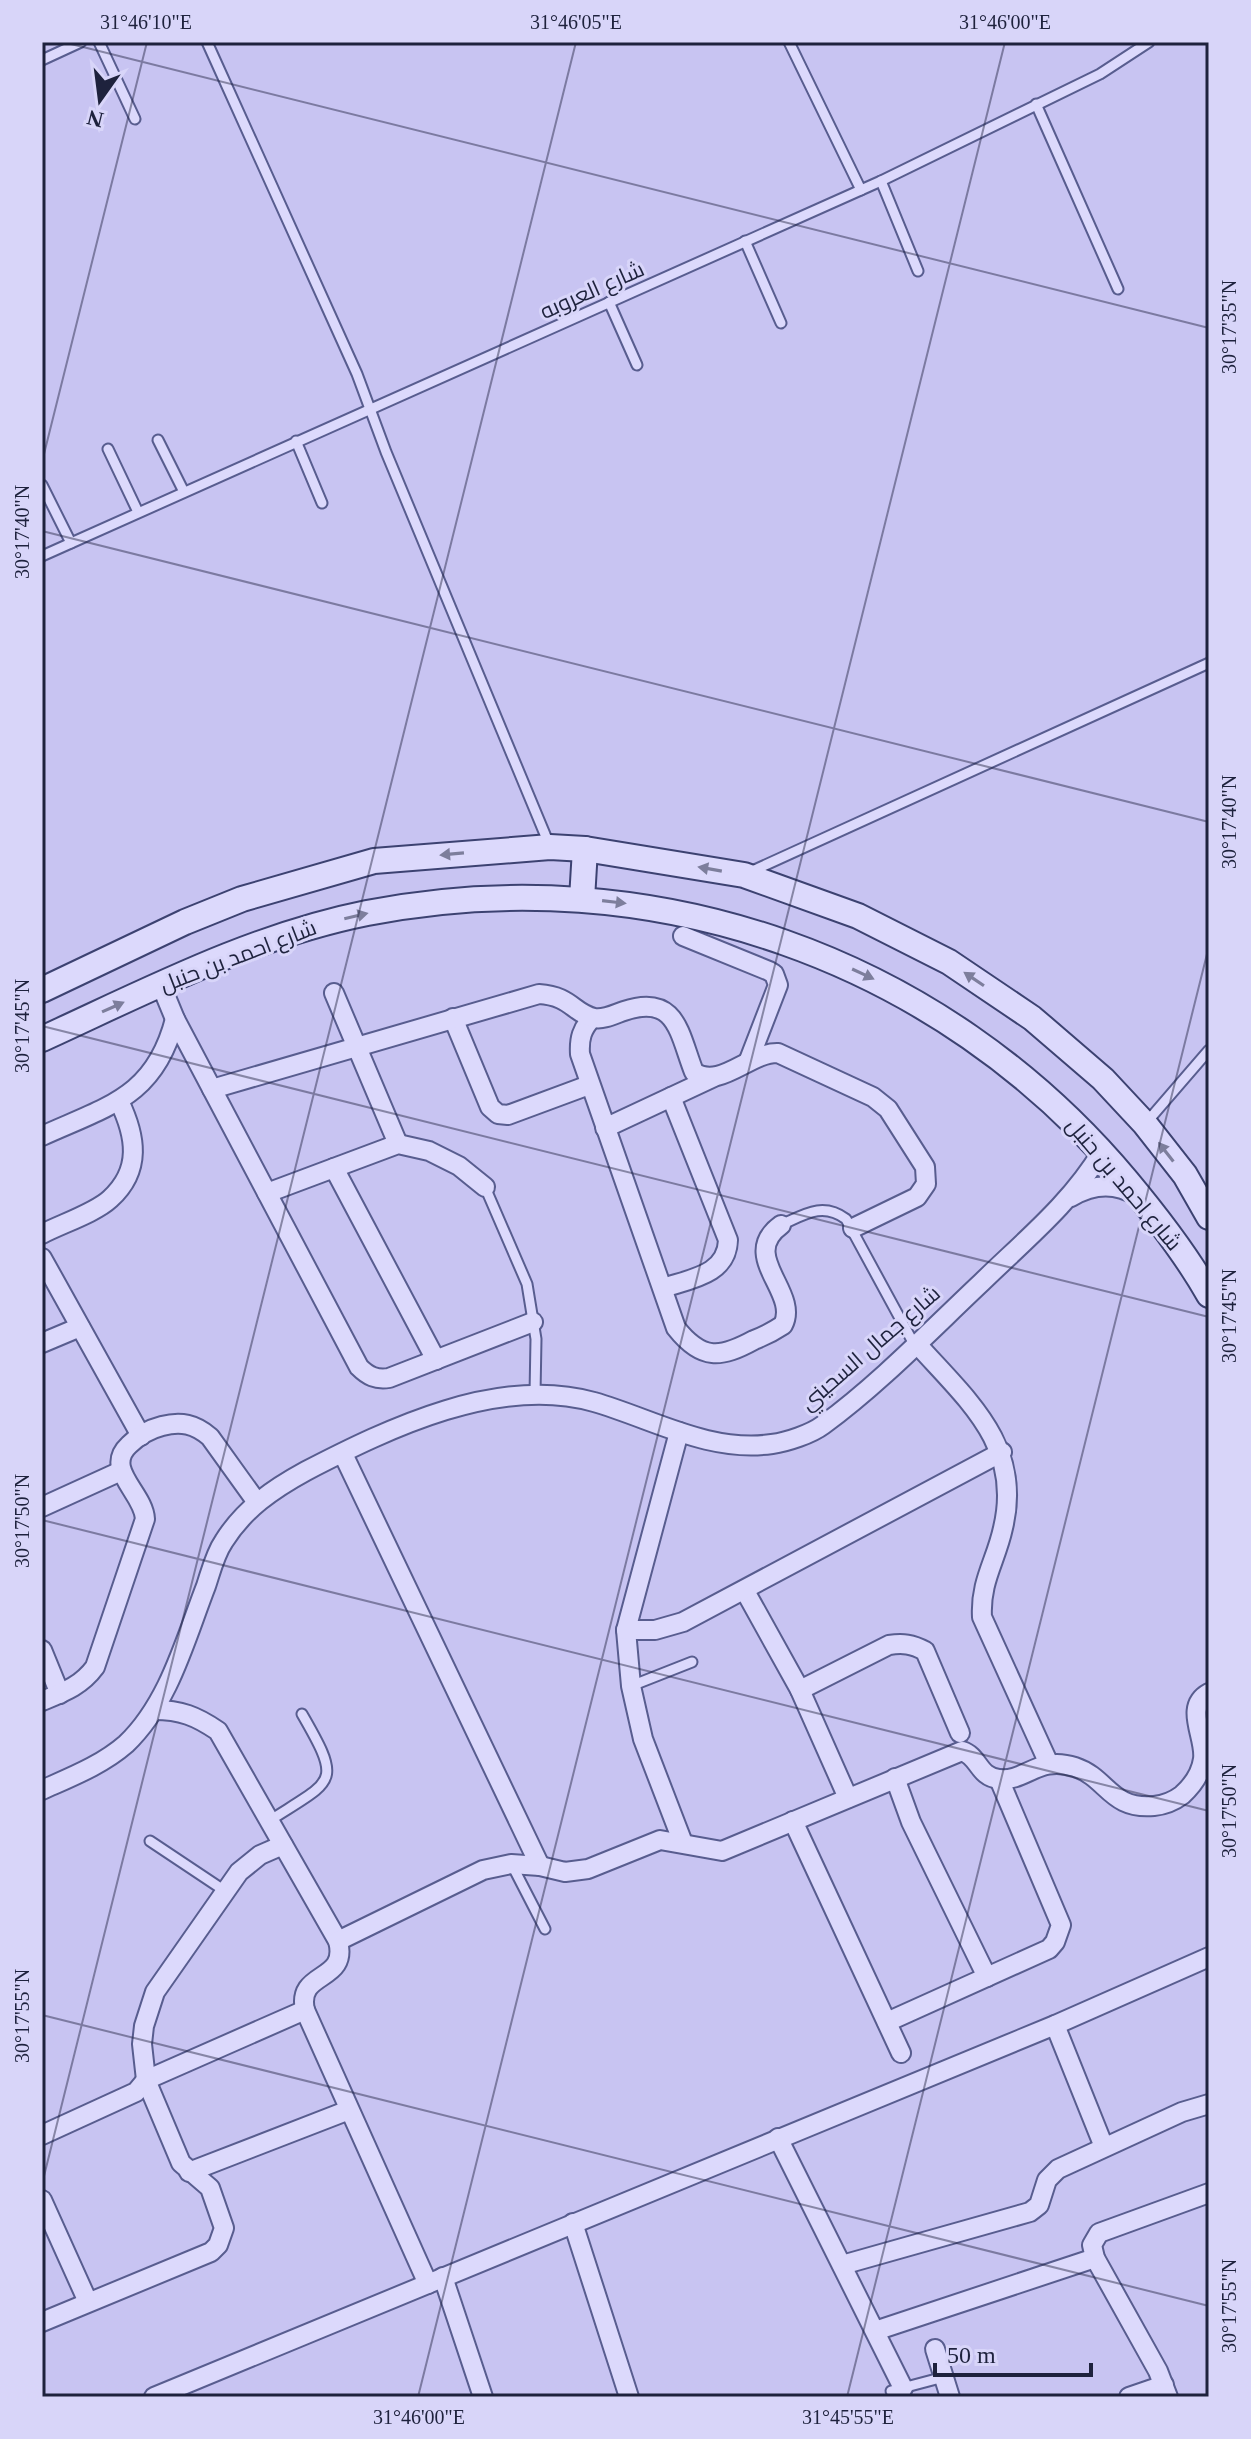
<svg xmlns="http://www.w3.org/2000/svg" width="1251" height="2439" font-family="'Times New Roman',Cairo,serif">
<rect width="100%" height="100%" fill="#c8c4f2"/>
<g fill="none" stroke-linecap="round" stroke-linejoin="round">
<defs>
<g id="lane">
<polyline points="99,42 135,119"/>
<polyline points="207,42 357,374 386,452 549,844"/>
<polyline points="789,42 861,190"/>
<polyline points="42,60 81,42"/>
<polyline points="1036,104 1118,289"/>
<polyline points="881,181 918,271"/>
<polyline points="745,241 781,323"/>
<polyline points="609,302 637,365"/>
<polyline points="158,440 184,492"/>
<polyline points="296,441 322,503"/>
<polyline points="108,449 138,512"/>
<polyline points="42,485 71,543"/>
<polyline points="42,556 881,181 1100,74 1149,42"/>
<polyline points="750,872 1209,663"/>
<polyline points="1146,1123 1209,1050"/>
<polyline points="485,1187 527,1284 536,1339 535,1394"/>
<path d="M 781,1225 C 805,1214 823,1202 846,1219 L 915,1346"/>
<polyline points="631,1686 692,1662"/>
<path d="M 269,1821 C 334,1779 343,1785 302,1714"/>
<polyline points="150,1841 225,1891"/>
<polyline points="512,1865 545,1929"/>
<polyline points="891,2391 944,2377"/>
</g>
<g id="street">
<polyline points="683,936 769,971 774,974 778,985 749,1060"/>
<path d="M 161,985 L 175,1019 L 359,1367 C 368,1376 376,1380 389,1378 L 533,1322"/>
<polyline points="334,993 398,1144"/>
<polyline points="453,1018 490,1107 498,1114 508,1115 589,1085"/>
<path d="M 592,1018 C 582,1029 579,1038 580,1054 L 676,1328 C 702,1361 721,1358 754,1340 C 764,1336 774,1331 783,1325 C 800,1292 738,1256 781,1225"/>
<path d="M 212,1089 L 539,994 C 571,996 573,1013 594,1018 C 604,1020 615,1014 624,1011 C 677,993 679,1034 694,1072 C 720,1090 750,1052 778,1053 L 873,1097 L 888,1109 L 925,1167 L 926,1184 L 917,1197 L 853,1228"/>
<polyline points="605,1128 714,1077"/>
<path d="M 42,1136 C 108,1106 155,1097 175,1019"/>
<polyline points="334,1168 436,1360"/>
<polyline points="267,1193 398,1144 429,1151 459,1166 485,1187"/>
<path d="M 1071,1197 C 1093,1184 1115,1182 1137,1196"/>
<path d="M 42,1234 C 61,1224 95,1213 110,1199 C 142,1170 136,1136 119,1101"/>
<polyline points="42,1258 141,1436"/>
<path d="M 663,1288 C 690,1279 727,1275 728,1240 L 671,1097"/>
<polyline points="42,1343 80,1327"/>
<path d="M 917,1344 C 967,1400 1023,1445 1003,1528 C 996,1561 980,1581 982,1617 L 1049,1764"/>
<polyline points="679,1432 626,1630 631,1686 643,1739 683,1843"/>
<polyline points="343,1454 540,1866"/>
<polyline points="42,1507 121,1471"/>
<polyline points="745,1591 800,1690 848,1798"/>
<polyline points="626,1630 655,1630 683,1622 1002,1452"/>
<polyline points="42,1650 60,1694"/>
<path d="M 800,1690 L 889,1645 C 903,1643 912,1644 925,1651 L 960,1733"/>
<path d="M 42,1701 C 64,1692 81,1686 95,1667 L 145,1519 C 144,1493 103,1469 129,1445 C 138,1436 150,1429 162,1426 C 181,1421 195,1424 210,1437 L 256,1501"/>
<path d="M 154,1710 C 181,1710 196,1716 218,1731 L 338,1941 C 349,1983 296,1970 305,2010 L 428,2284"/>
<polyline points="895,1778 911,1822 987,1977"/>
<path d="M 42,1790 C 71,1777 102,1765 126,1744 C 169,1703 185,1640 206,1586 C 211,1571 215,1554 224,1541 C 244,1509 273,1489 306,1471 C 389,1428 499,1375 594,1402 C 653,1419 709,1453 772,1444 C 787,1442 811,1434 823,1425 C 878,1385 932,1329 982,1282 C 1024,1241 1072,1202 1102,1151"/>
<polyline points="793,1821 901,2053"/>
<path d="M 338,1941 L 483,1870 L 511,1864 L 540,1866 L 565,1872 L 588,1869 L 660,1840 L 722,1851 L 962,1751 C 979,1756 978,1777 999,1779 C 1026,1782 1038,1755 1075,1767 C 1108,1778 1110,1810 1154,1806 C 1164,1805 1174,1801 1182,1795 C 1193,1785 1201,1774 1203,1759 C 1206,1737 1183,1707 1209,1693"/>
<polyline points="887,2022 1049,1949 1055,1942 1061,1925 999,1779"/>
<polyline points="1055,2025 1104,2147"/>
<polyline points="42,2135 136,2092 146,2080 305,2010"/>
<polyline points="778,2138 903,2388"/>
<polyline points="189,2172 349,2110"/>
<polyline points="42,2200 88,2302"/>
<polyline points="573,2223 629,2397"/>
<polyline points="842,2265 1030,2212 1039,2205 1047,2180 1058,2169 1182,2112 1209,2104"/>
<polyline points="443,2277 483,2397"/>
<polyline points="42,2322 211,2252 218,2245 224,2228 210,2188 181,2163 146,2080 142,2044 144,2026 155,1992 239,1872 260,1855 283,1845"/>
<polyline points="875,2331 1095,2258"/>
<polyline points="935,2349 950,2397"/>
<polyline points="154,2397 1055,2025 1209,1957"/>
<polyline points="1129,2397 1164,2385"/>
<polyline points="1168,2397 1158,2371 1095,2258 1092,2245 1099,2233 1209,2193"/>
</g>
<g id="secondary">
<polyline points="582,899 585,849"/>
<polyline points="42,990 185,922 242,899 374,861 550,847 585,849 744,875 858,916 949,962 1032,1018 1103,1079 1145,1124 1185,1175 1209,1217"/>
<path d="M 42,1039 C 147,991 252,936 367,913 C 652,857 941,958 1127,1181 C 1157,1217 1186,1254 1209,1295"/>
</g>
</defs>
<use href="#lane" stroke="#585d8f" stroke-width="13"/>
<use href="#street" stroke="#585d8f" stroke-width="22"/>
<use href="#secondary" stroke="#3c4271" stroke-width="28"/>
<use href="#lane" stroke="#dcd9fc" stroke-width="9"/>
<use href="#street" stroke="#dcd9fc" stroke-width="18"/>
<use href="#secondary" stroke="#dcd9fc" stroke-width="24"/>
</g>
<defs><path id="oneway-solid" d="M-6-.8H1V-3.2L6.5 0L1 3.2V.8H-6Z" transform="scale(2)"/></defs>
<g fill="#7d7e9c">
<use href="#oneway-solid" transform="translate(452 854) rotate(175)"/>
<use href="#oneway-solid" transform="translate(710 869) rotate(-170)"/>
<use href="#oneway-solid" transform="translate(614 902) rotate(7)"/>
<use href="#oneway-solid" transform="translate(356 916) rotate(-13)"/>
<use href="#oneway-solid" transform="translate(863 974) rotate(25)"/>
<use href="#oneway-solid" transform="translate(974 979) rotate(-146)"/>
<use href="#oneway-solid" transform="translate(113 1007) rotate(-24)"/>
<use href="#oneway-solid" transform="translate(1166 1152) rotate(-128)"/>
</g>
<path fill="none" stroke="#1e223d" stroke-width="2" stroke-opacity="0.45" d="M 63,42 L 1209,328M 42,462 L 147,42M 42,531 L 1209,822M 42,1026 L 1209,1317M 42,1520 L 1209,1811M 42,2015 L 1209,2306M 42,2184 L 576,42M 418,2397 L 1005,42M 847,2397 L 1209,946"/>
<g text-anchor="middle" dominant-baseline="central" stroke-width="6" stroke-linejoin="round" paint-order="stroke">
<g font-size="22" fill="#1e223d" stroke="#d8d5f9">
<text transform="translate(592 290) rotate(-24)">شارع العروبه</text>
<text transform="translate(238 956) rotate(-21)">شارع احمد بن حنبل</text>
<text transform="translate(1124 1184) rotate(50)">شارع احمد بن حنبل</text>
<text transform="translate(870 1348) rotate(-41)">شارع جمال السحيني</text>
</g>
</g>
<rect width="1251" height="2439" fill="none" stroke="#d8d5f9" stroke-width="88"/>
<g transform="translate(100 100) rotate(194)" stroke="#d8d5f9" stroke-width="6" paint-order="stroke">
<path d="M0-6L14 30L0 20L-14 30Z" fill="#1e223d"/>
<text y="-12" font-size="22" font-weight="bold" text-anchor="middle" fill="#1e223d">N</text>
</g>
<path d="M935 2363v12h156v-12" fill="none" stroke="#1e223d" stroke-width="4"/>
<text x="947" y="2363" font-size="24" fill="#1e223d" stroke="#d8d5f9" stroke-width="6" paint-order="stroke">50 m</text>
<rect x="44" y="44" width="1163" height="2351" fill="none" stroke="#1e223d" stroke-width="3"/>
<g font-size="20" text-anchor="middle" fill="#1e223d">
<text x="146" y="29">31°46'10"E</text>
<text x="576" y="29">31°46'05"E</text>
<text x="1005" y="29">31°46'00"E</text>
<text transform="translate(1229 327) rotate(-90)" y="7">30°17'35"N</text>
<text transform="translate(22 532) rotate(-90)" y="7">30°17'40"N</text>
<text transform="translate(1229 822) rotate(-90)" y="7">30°17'40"N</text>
<text transform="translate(22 1026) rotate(-90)" y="7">30°17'45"N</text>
<text transform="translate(1229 1316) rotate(-90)" y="7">30°17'45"N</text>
<text transform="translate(22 1521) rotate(-90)" y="7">30°17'50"N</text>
<text transform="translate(1229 1811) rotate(-90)" y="7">30°17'50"N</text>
<text transform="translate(22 2016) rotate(-90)" y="7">30°17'55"N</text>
<text transform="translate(1229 2306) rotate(-90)" y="7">30°17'55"N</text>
<text x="419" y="2424">31°46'00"E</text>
<text x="848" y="2424">31°45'55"E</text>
</g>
</svg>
